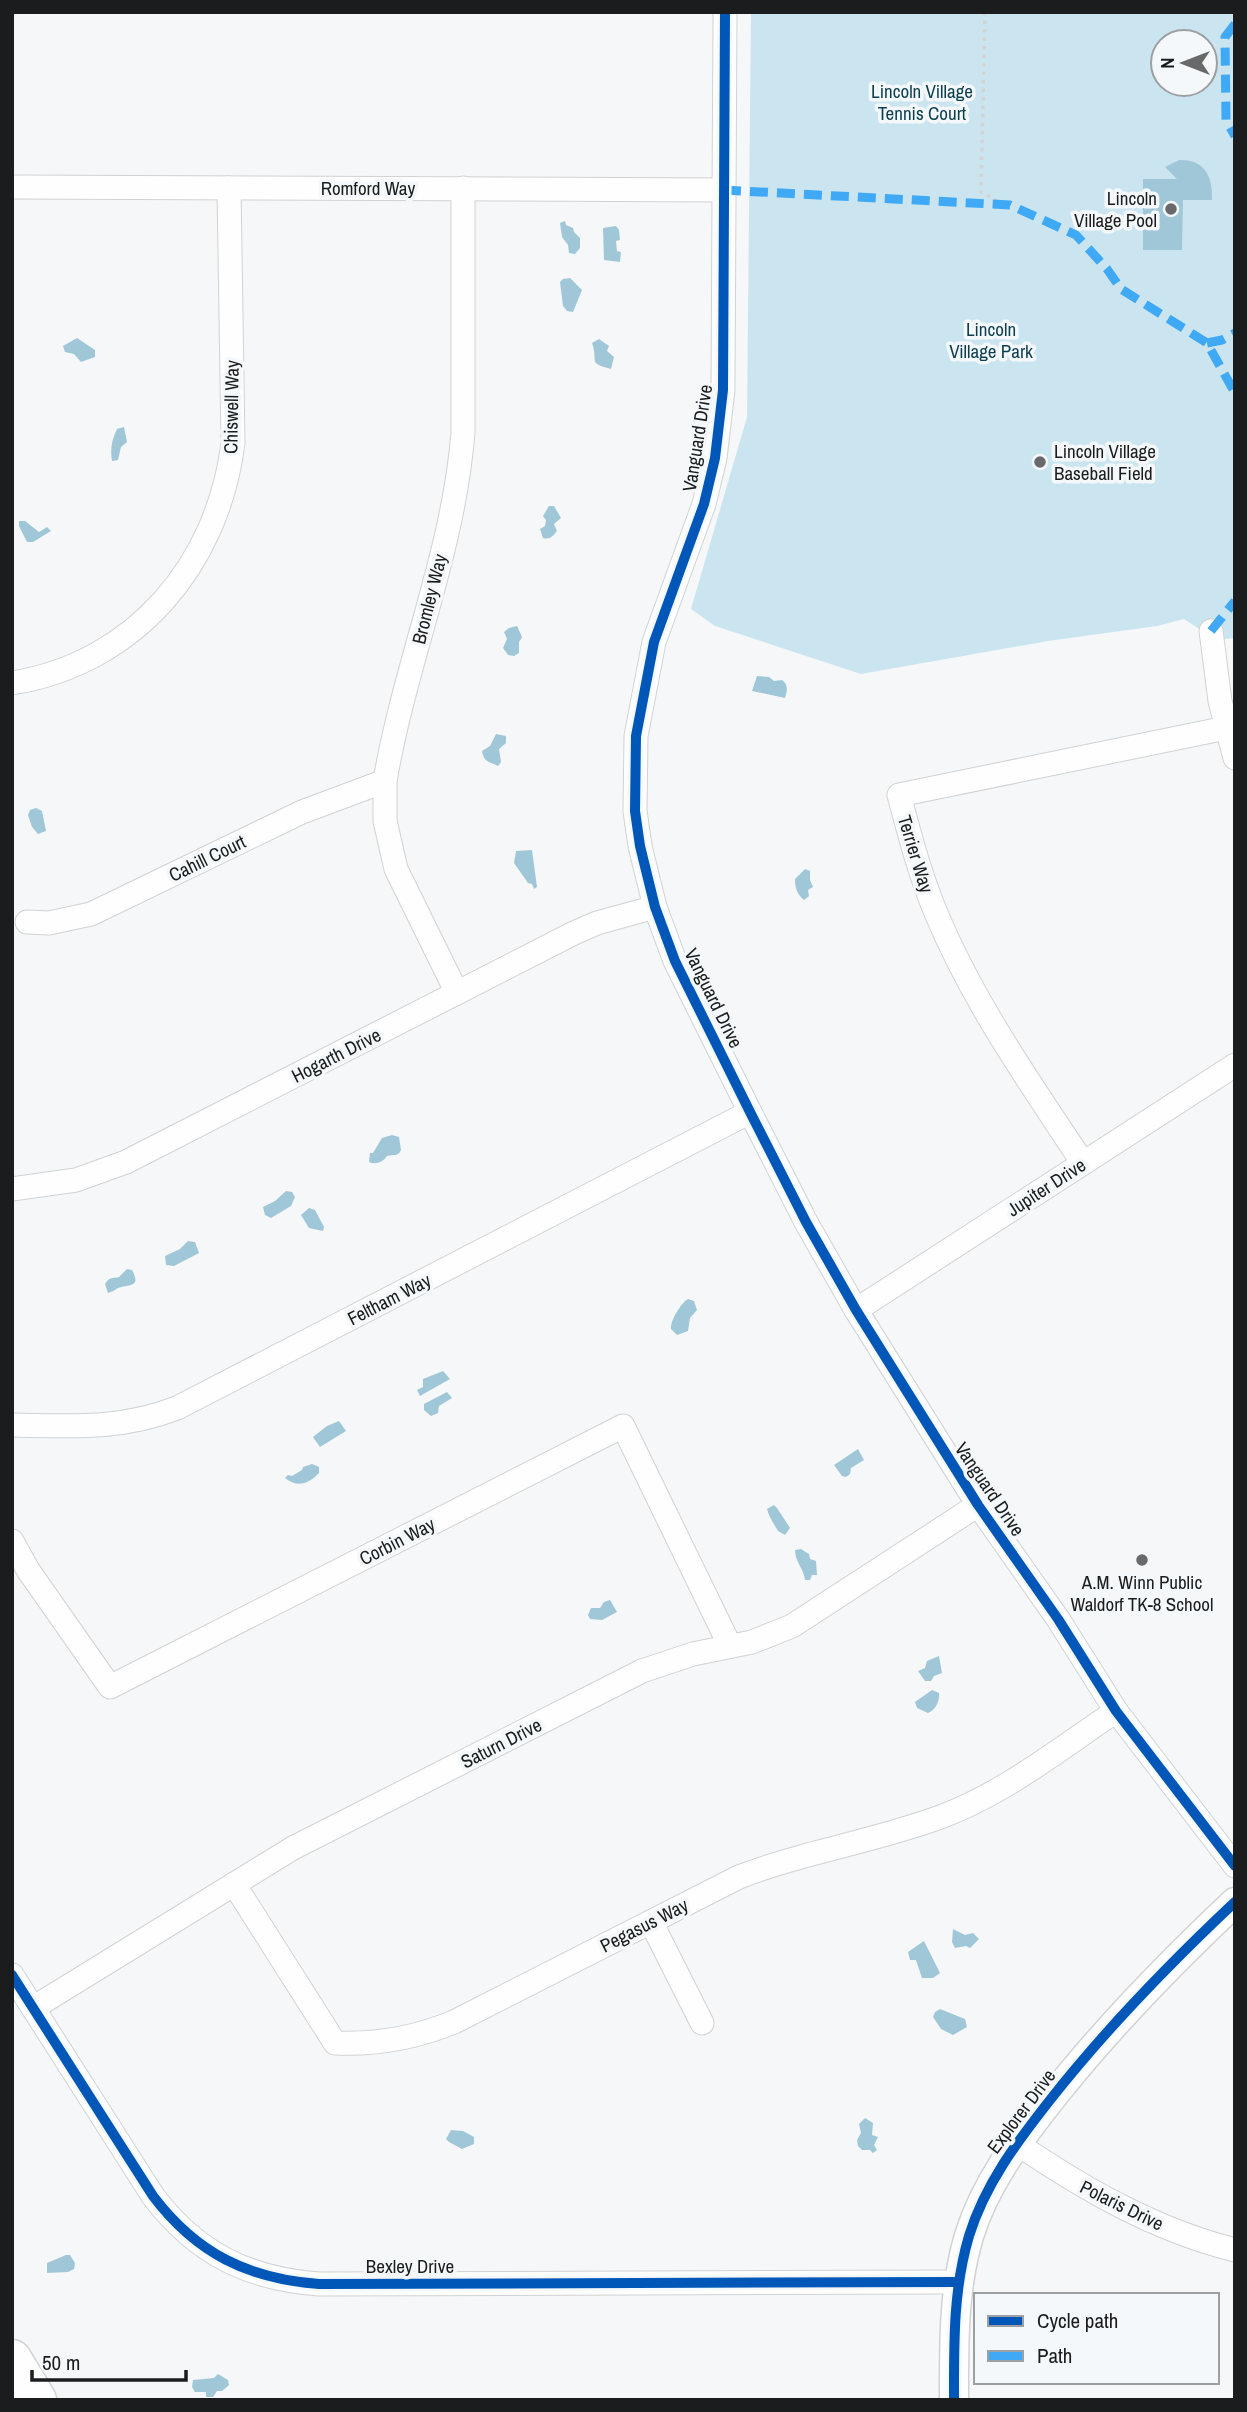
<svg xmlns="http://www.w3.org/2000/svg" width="1247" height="2412" font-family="'Archivo Narrow',sans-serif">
<rect width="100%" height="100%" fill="#f5f7f9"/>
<path fill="#cbe5f0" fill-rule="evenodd" d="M 751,12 L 1235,12 L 1235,638 L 1216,640 L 1184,619 L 1157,626 L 1048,641 L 861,674 L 715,626 L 691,609 L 747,417 ZM 1163,42 L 1205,42 L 1205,84 L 1163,84 Z"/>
<g fill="#a0c7d8">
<path d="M 1179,160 C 1205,159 1213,177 1212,200 L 1183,200 L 1182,250 L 1143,250 L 1143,179 L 1177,179 L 1165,167 Z"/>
<polygon points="565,221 566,225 573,228 574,232 580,238 580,248 575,254 569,253 568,245 562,237 560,223"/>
<polygon points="616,226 619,230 620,240 616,241 617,251 621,252 620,262 604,260 603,228"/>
<polygon points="570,278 582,290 573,312 567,311 563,306 560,282 563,279"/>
<polygon points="77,338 95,350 95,357 81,362 74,354 65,352 63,346"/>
<path d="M 599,339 L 609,346 L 607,351 L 614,357 L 611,369 C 586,362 599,362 592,343 Z"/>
<path d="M 124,427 L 127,442 L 121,447 L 118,460 L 112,461 C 110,448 112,440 117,429 Z"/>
<path d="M 549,506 L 554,506 L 561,518 L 554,524 L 557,531 C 553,536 550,540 543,538 L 540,529 L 545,526 L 546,520 L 543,516 Z"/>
<polygon points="19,521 25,521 39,532 47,527 51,531 33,542 27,542 19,526"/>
<polygon points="517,626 522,637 519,642 519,653 514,656 508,655 503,648 507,639 504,632 509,628"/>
<path d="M 757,676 L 769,677 L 774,681 L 782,680 C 789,685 787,691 785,698 L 752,691 Z"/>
<path d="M 496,734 L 506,736 L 506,743 L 499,749 L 501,762 L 498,766 C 489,761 484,763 482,751 L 490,746 Z"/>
<polygon points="36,808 42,811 46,831 38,834 32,827 28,815 30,810"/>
<polygon points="532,850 537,887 534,889 532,884 528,883 514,863 516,851"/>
<path d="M 805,869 L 810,871 L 810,880 L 813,887 L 808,890 L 809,896 L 804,900 C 797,894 795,888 795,879 Z"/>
<path d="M 392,1135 L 399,1137 L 401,1150 C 398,1157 394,1154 387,1156 C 383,1162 376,1165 369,1162 L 370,1153 L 373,1153 L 382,1138 Z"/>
<polygon points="286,1191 292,1192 295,1197 291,1206 271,1218 265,1215 263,1207 275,1201"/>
<polygon points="309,1208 315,1210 324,1227 323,1231 309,1228 301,1215"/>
<polygon points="188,1241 195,1242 199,1253 174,1266 166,1265 165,1256 180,1249"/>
<path d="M 127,1269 L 132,1270 C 142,1288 128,1284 118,1288 C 115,1290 112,1292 108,1293 L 105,1284 C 110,1276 112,1279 119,1277 Z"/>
<path d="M 688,1299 L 694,1301 L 697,1310 L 690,1318 L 688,1331 L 677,1335 L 671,1329 C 670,1321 681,1303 688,1299 Z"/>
<polygon points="443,1371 450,1379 420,1396 417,1390 423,1387 423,1379"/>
<polygon points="447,1392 452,1398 439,1406 438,1413 431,1416 424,1410 424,1404"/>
<polygon points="339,1421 346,1431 320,1447 313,1437 327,1426"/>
<polygon points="858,1449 864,1460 851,1468 850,1474 846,1477 842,1476 834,1465"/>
<path d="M 312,1464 L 319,1467 L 319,1473 C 309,1484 297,1488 285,1478 L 288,1475 L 292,1476 L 302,1470 L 303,1467 Z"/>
<path d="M 774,1505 L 777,1508 L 790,1528 L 785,1535 L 778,1531 C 774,1524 769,1517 767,1509 Z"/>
<path d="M 801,1549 L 809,1554 L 810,1559 L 816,1561 L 817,1575 L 812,1575 L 810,1580 L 805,1580 C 804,1569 795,1562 795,1550 Z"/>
<polygon points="610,1600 617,1612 602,1620 590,1619 588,1615 591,1608 600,1608 604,1602"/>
<polygon points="939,1656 942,1673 934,1676 931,1681 925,1681 918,1671 925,1668 927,1661"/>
<path d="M 932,1690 L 939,1693 C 940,1700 936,1710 928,1713 L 917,1708 L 915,1702 Z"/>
<polygon points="953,1929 965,1935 973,1933 979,1939 970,1948 966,1946 955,1948 952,1942"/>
<polygon points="924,1941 940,1973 933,1978 922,1978 916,1960 910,1960 908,1952"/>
<polygon points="940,2009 965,2019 967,2027 953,2035 941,2029 933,2017 935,2012"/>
<polygon points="865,2118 873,2123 872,2135 878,2137 874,2145 877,2150 873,2153 870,2150 862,2150 858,2146 857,2140 861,2133 859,2124"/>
<polygon points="451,2130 463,2131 474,2137 474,2144 462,2149 449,2142 446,2139"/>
<polygon points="66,2255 70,2255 75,2263 74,2269 68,2272 47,2273 47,2263"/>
<polygon points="218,2374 228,2380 229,2385 222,2391 217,2391 213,2397 206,2397 206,2392 195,2392 192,2387 193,2380 214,2378"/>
</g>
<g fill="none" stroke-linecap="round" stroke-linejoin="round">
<defs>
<g id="minor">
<polyline points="725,12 723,390 715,458 704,504 654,642 636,736 635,811 640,846 655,907 675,961 750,1112 806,1222 856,1310 978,1505 1058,1619 1116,1711 1235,1866"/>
<polyline points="12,187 723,190"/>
<polyline points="1211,631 1220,701 1235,758"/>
<path d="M 12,683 C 136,663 218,564 233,443 L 229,188"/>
<polyline points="27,922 49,923 91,914 302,812 385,781"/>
<path d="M 457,993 L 396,869 L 385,821 L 385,781 C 405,663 454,551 463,432 L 463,188"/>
<path d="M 1083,1163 C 1030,1083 973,1002 936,913 C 920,875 910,836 899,795 L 1226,728"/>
<polyline points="12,1189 76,1180 126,1162 574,933 597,923 655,907"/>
<polyline points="856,1310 1235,1065"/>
<path d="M 12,1425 C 72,1426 120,1430 177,1408 L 750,1112"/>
<polyline points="12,1541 28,1570 110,1687 623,1426 730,1646"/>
<path d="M 234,1884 L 335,2043 C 378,2045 415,2038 454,2022 L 739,1877 C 806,1851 877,1841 943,1816 C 1006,1792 1061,1748 1116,1711"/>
<polyline points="651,1922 702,2023"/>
<path d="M 12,1975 L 153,2196 C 196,2253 248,2279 319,2284 L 958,2282"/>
<polyline points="33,2008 293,1848 642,1671 693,1654 752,1642 792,1626 978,1505"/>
<path d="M 1016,2143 C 1084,2189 1155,2230 1235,2250"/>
</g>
<path id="tertiary" d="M 954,2400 C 954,2344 953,2290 969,2236 C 985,2184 1017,2142 1050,2100 C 1106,2029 1169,1964 1235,1902"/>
<polyline id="motorway" points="12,2359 37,2400"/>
</defs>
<use href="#minor" stroke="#d1d2d3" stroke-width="25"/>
<use href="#tertiary" stroke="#d1d2d3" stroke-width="31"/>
<use href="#motorway" stroke="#d1d2d3" stroke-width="41"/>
<polyline stroke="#d3d3d4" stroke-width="3.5" stroke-dasharray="3.5 5" stroke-linecap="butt" points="985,12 981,192 1003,204"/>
<use href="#minor" stroke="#fefefe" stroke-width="23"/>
<use href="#tertiary" stroke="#fefefe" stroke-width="28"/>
<use href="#motorway" stroke="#fefefe" stroke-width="38"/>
<g stroke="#3fa9f5" stroke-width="9" stroke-dasharray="18 9" stroke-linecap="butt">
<polyline points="1235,24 1225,37 1226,120 1235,136"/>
<polyline points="723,190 1010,205 1076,235 1107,269 1121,289 1207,343 1235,393"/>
<polyline points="1207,343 1222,340 1235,333"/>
<polyline points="1211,631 1235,601"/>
</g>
<defs>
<g id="cycleway">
<polyline points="725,12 723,390 715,458 704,504 654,642 636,736 635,811 640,846 655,907 675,961 750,1112 806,1222 856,1310 978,1505 1058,1619 1116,1711 1235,1866"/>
<path d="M 12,1975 L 153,2196 C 196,2253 248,2279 319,2284 L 958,2282"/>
<path d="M 954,2400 C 954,2344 953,2290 969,2236 C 985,2184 1017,2142 1050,2100 C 1106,2029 1169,1964 1235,1902"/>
</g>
</defs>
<use href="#cycleway" stroke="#f4f8fa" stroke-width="15"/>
<use href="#cycleway" stroke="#0057b8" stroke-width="10"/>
</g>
<g fill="#67696a" stroke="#f4f8fa" stroke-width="2.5">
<circle cx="1171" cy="209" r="7"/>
<circle cx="1040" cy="462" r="7"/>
<circle cx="1142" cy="1560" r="7"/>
</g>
<g text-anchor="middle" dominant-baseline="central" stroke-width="7" stroke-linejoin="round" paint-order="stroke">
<g font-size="19" fill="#0b3e4e" stroke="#f4f8fa">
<text x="922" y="91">Lincoln Village<tspan x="922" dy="22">Tennis Court</tspan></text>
<text x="991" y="329">Lincoln<tspan x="991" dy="22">Village Park</tspan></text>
</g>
<g font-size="19" fill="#1b1c1d" stroke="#f4f8fa">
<text x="368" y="188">Romford Way</text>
<text transform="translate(231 407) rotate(-89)">Chiswell Way</text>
<text transform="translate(697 438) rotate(-81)">Vanguard Drive</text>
<text transform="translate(429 599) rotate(-76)">Bromley Way</text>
<text transform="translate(916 854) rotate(73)">Terrier Way</text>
<text transform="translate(207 858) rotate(-26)">Cahill Court</text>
<text transform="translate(714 998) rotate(64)">Vanguard Drive</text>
<text transform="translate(336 1055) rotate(-27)">Hogarth Drive</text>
<text transform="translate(1046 1187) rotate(-33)">Jupiter Drive</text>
<text transform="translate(389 1299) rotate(-27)">Feltham Way</text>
<text transform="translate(990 1489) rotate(56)">Vanguard Drive</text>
<text transform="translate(397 1541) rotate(-27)">Corbin Way</text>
<text transform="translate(501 1743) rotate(-27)">Saturn Drive</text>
<text transform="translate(644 1925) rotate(-27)">Pegasus Way</text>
<text transform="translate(1021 2111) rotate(-53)">Explorer Drive</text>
<text transform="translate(1122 2205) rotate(26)">Polaris Drive</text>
<text x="410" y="2266">Bexley Drive</text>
</g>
<g font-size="19" fill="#1b1c1d" stroke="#f4f8fa" text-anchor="end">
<text x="1157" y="198">Lincoln<tspan x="1157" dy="22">Village Pool</tspan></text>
<text x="1054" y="451" text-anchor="start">Lincoln Village<tspan x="1054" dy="22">Baseball Field</tspan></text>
<text x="1142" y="1582" text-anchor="middle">A.M. Winn Public<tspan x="1142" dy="22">Waldorf TK-8 School</tspan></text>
</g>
</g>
<rect width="1247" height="2412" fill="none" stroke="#1b1c1d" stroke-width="28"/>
<rect x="974" y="2293" width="245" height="91" fill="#f4f8fa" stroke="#9da0a2" stroke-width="2"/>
<rect x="988" y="2316" width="35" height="10" fill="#0057b8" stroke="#9da0a2" stroke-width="2"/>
<text x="1037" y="2328" font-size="21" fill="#1b1c1d">Cycle path</text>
<rect x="988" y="2351" width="35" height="10" fill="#3fa9f5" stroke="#9da0a2" stroke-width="2"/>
<text x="1037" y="2363" font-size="21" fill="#1b1c1d">Path</text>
<g transform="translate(1184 63) rotate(270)"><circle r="33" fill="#f4f8fa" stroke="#9da0a2" stroke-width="2"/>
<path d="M0-5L12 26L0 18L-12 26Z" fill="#67696a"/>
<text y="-10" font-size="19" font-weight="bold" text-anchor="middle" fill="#1b1c1d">N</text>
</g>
<path d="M32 2370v10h154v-10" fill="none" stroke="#1b1c1d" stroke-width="3.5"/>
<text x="42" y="2370" font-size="21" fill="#1b1c1d" stroke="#f4f8fa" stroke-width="5" paint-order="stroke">50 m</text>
</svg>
